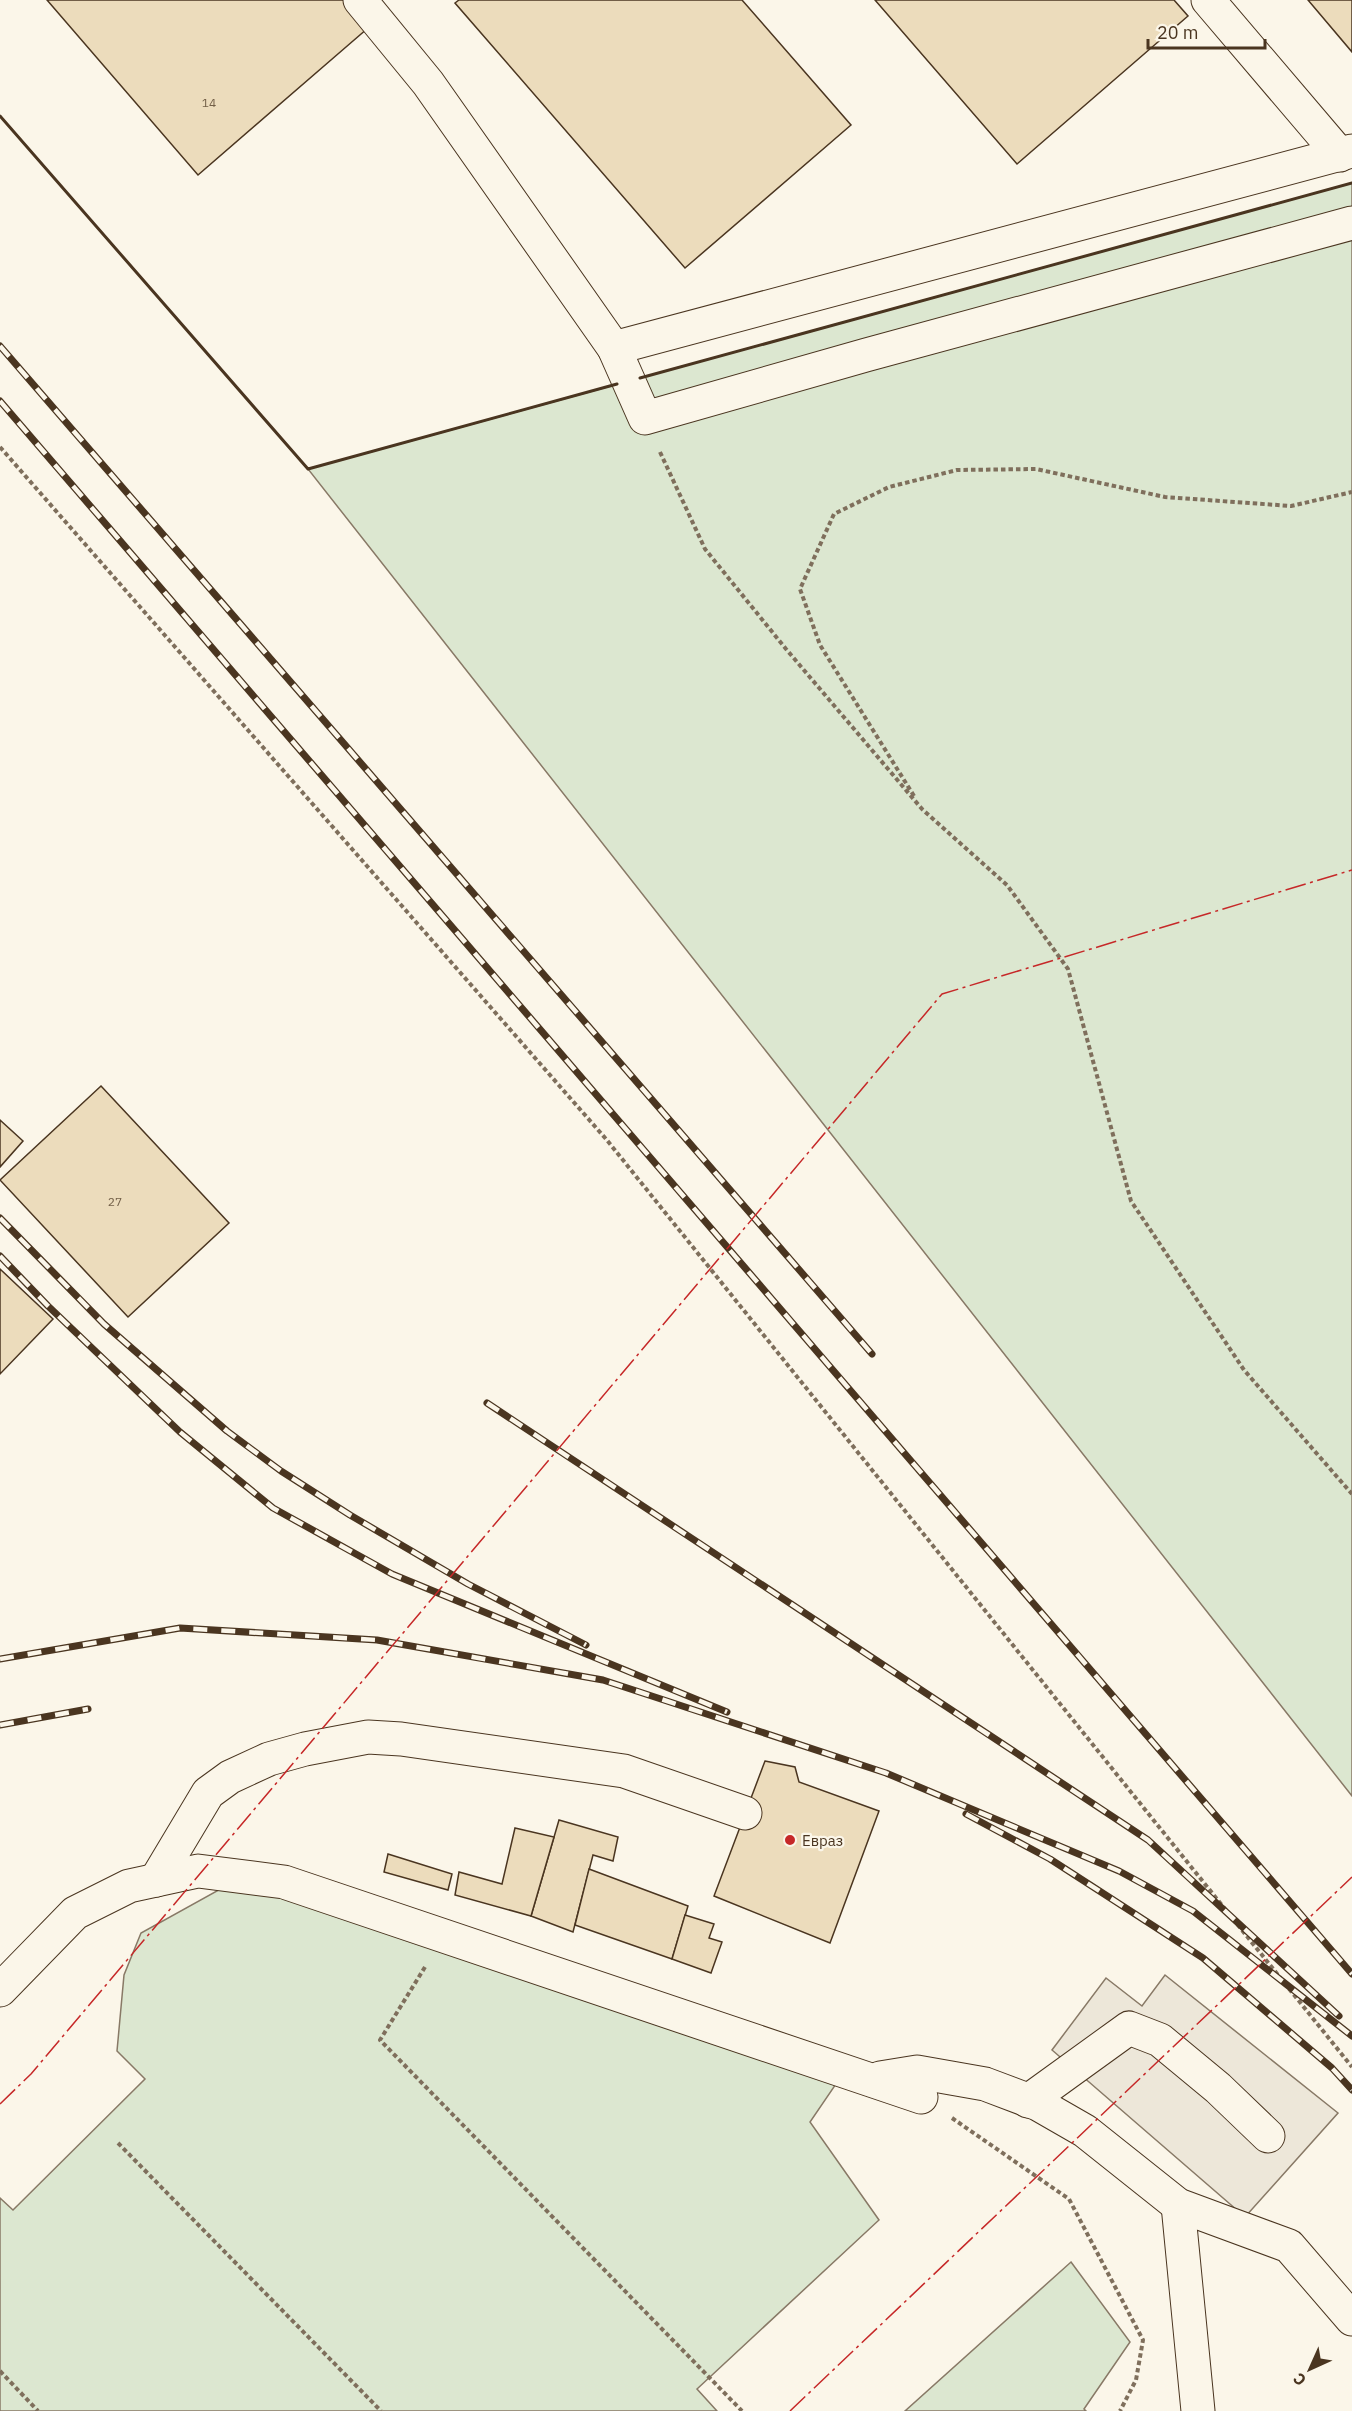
<svg xmlns="http://www.w3.org/2000/svg" width="1352" height="2411" font-family="'IBM Plex Sans',sans-serif">
<rect width="100%" height="100%" fill="#fbf6e9"/>
<g fill="#dce7d0" stroke="#887966" stroke-width="1.5">
<polygon points="1352,183 1352,1796 308,469"/>
<polygon points="242,1877 836,2084 810,2122 879,2220 697,2389 717,2411 0,2411 0,2198 13,2210 145,2079 117,2051 124,1975 141,1933"/>
<polygon points="1071,2262 1130,2342 1084,2409 1086,2411 905,2411"/>
</g>
<polygon fill="#ede7d9" stroke="#887966" stroke-width="1.5" points="1165,1975 1338,2113 1245,2217 1052,2050 1106,1978 1142,2006"/>
<g fill="#ecdcbc" stroke="#4a3520" stroke-width="1.5">
<polygon points="47,0 343,0 368,28 198,175"/>
<polygon points="459,0 742,0 851,125 685,268 455,3"/>
<polygon points="875,0 1174,0 1188,16 1017,164"/>
<polygon points="1308,0 1352,0 1352,52"/>
<polygon points="101,1086 229,1223 128,1317 0,1180"/>
<polygon points="0,1120 23,1141 0,1167"/>
<polygon points="0,1269 53,1319 0,1374"/>
<polygon points="765,1761 795,1767 799,1782 879,1811 830,1943 714,1896"/>
<polygon points="559,1820 618,1837 613,1861 593,1855 573,1932 531,1916"/>
<polygon points="515,1828 554,1837 531,1916 455,1895 459,1872 502,1884"/>
<polygon points="388,1854 452,1874 448,1890 384,1872"/>
<polygon points="589,1869 688,1906 672,1959 575,1925"/>
<polygon points="685,1915 714,1924 709,1938 722,1942 711,1973 672,1959"/>
</g>
<g fill="none" stroke-linecap="round" stroke-linejoin="round">
<defs>
<g id="minor">
<polyline points="360,0 428,83 614,348 645,418 866,355 1352,223"/>
<polyline points="1208,0 1340,155"/>
<polyline points="614,348 1352,151"/>
<polyline points="156,1880 208,1793 230,1777 269,1759 305,1749 368,1737 401,1739 624,1771 745,1813"/>
<polyline points="0,1990 75,1913 129,1886 198,1871 284,1882 921,2097"/>
<polyline points="880,2078 917,2072 985,2084 1038,2104 1085,2131 1178,2205 1289,2246 1352,2319"/>
<polyline points="1028,2101 1129,2028 1160,2040 1218,2088 1268,2136"/>
<polyline points="1178,2205 1198,2411"/>
</g>
</defs>
<use href="#minor" stroke="#4a3520" stroke-width="35"/>
<g stroke="#7f6f5c" stroke-width="4" stroke-dasharray="4.5 3" stroke-linecap="butt">
<polyline points="0,447 606,1139 1352,2067"/>
<polyline points="660,452 705,549 786,649 922,809 1007,885 1068,969 1131,1201 1244,1370 1352,1494"/>
<polyline points="914,796 820,645 800,589 834,514 889,487 957,470 1036,469 1165,497 1291,506 1352,492"/>
<polyline points="425,1967 380,2040 742,2411"/>
<polyline points="952,2118 1069,2199 1143,2340 1136,2380 1120,2411"/>
<polyline points="118,2143 381,2411"/>
<polyline points="0,2371 38,2411"/>
</g>
<use href="#minor" stroke="#fbf6e9" stroke-width="33"/>
<defs>
<g id="rail">
<polyline points="0,346 872,1354"/>
<polyline points="0,401 1352,1974"/>
<polyline points="0,1218 104,1324 227,1431 281,1471 350,1515 468,1584 586,1645"/>
<polyline points="0,1256 48,1306 180,1432 273,1508 392,1574 727,1712"/>
<polyline points="487,1403 1148,1840 1339,2016"/>
<polyline points="0,1659 180,1628 377,1640 603,1680 886,1773 1119,1871 1193,1911 1352,2036"/>
<polyline points="0,1725 88,1709"/>
<polyline points="966,1814 1050,1859 1203,1958 1332,2068 1352,2090"/>
</g>
</defs>
<use href="#rail" stroke="#4a3520" stroke-width="7"/>
<use href="#rail" stroke="#fbf6e9" stroke-width="4.5" stroke-dasharray="14" stroke-linecap="butt"/>
<g stroke="#4a3520" stroke-width="3">
<polyline points="0,116 308,469 617,384"/>
<polyline points="640,378 1352,183"/>
</g>
<g stroke="#c62828" stroke-width="1.5" stroke-dasharray="21 4.5 3 4.5" stroke-linecap="butt">
<polyline points="0,2104 31,2074 942,994 1352,870"/>
<polyline points="790,2411 1352,1877"/>
</g>
</g>
<circle fill="#c62828" stroke="#fbf6e9" stroke-width="2" cx="790" cy="1840" r="6"/>
<g text-anchor="middle" dominant-baseline="central" stroke-width="4.5" stroke-linejoin="round" paint-order="stroke">
<g font-size="12" fill="#725f47">
<text x="209" y="102">14</text>
<text x="115" y="1201">27</text>
</g>
<g font-size="15" fill="#4a3520" stroke="#fbf6e9" text-anchor="start">
<text x="802" y="1840">Евраз</text>
</g>
</g>
<g transform="translate(1310 2369) rotate(225)" stroke="#fbf6e9" stroke-width="4.5" paint-order="stroke">
<path d="M0-4.5L10 22L0 15L-10 22Z" fill="#4a3520"/>
<text y="-9" font-size="16" font-weight="bold" text-anchor="middle" fill="#4a3520">С</text>
</g>
<path d="M1148 39v9h117v-9" fill="none" stroke="#4a3520" stroke-width="3"/>
<text x="1157" y="39" font-size="18" fill="#4a3520" stroke="#fbf6e9" stroke-width="4.5" paint-order="stroke">20 m</text>
</svg>
